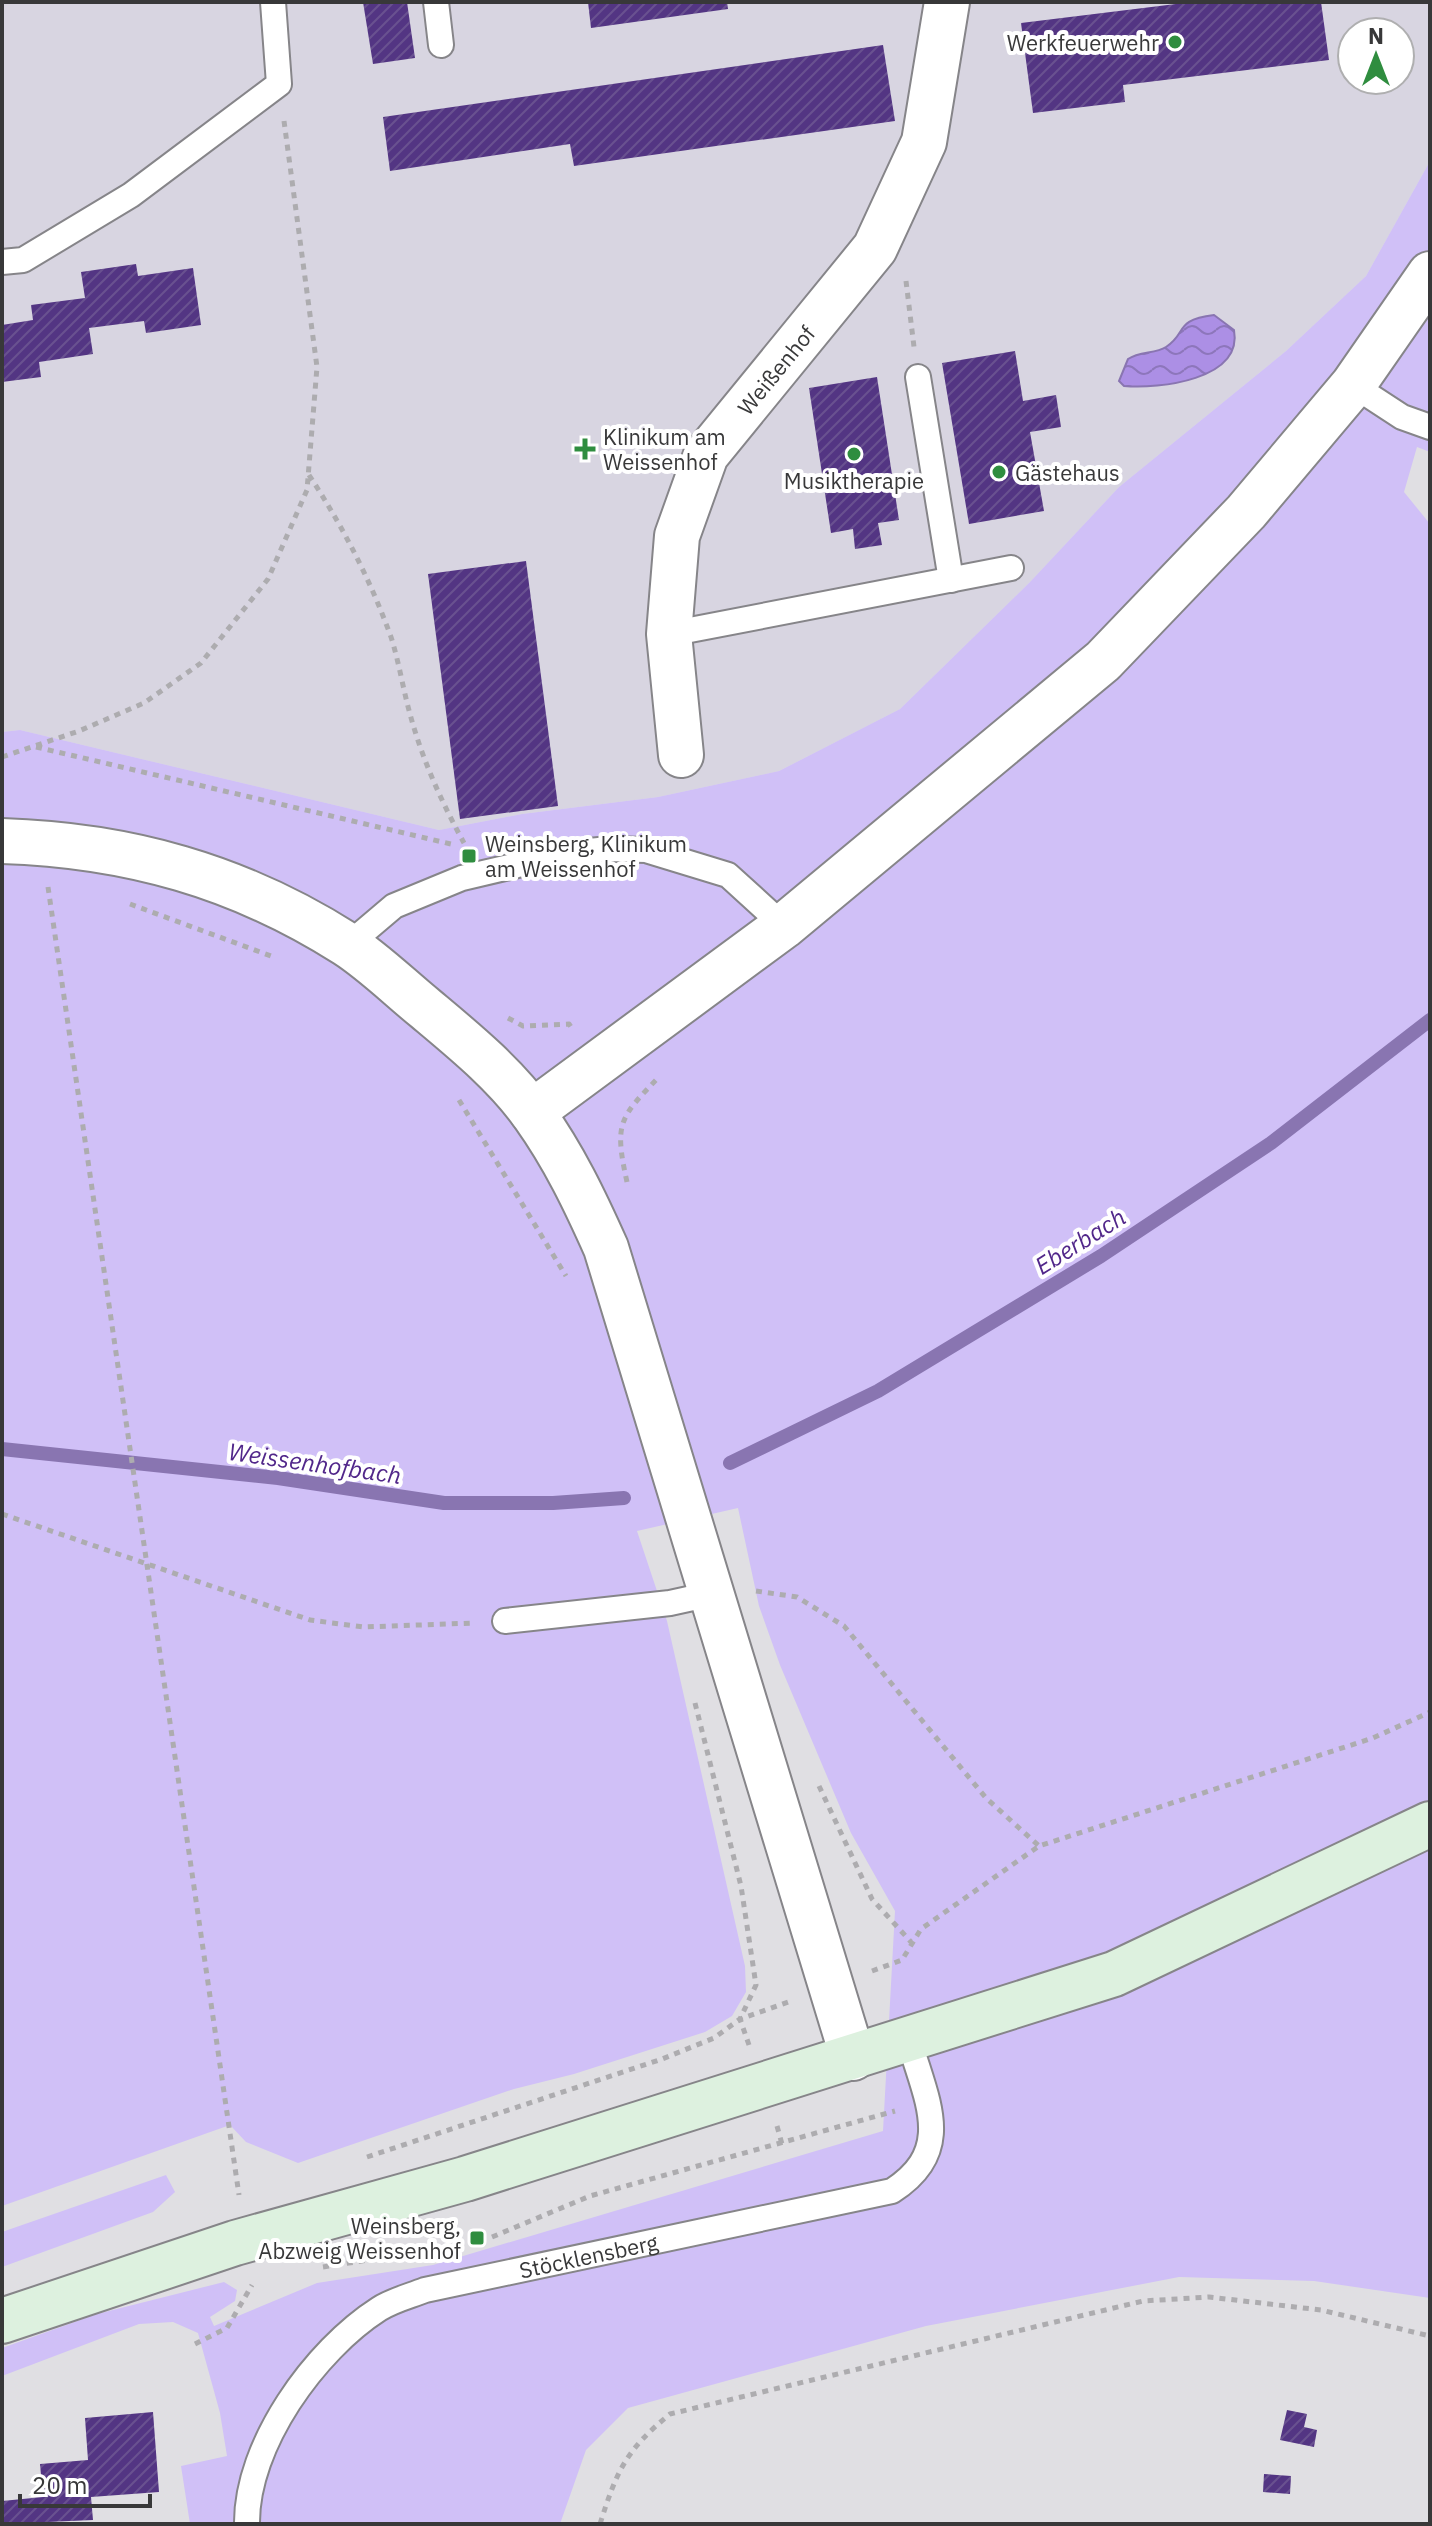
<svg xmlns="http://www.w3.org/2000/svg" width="1432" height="2526" font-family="'IBM Plex Sans',sans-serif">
<defs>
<pattern id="water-waves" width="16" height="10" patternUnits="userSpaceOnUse" patternTransform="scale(2)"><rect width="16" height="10" fill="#ac8fe5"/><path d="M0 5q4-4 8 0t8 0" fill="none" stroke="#8d76bb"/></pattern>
<pattern id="building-hatch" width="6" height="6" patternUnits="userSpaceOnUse" patternTransform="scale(2)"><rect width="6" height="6" fill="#533583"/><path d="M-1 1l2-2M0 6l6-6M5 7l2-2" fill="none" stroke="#695190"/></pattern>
</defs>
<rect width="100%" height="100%" fill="#e0dfe3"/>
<path fill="#d8d5e1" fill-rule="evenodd" d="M 2,2 L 1430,2 L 1430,161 L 1366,276 L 1286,351 L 1119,487 L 1030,582 L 900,709 L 779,771 L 658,797 L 522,814 L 439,830 L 20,730 L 2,732 ZM 1352,32 L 1400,32 L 1400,80 L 1352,80 Z"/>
<g fill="#d0c0f7">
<polygon points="1430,161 1430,452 1417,447 1404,492 1430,524 1430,2298 1314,2281 1179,2277 926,2326 628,2408 586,2450 560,2524 190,2524 181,2466 227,2456 220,2413 198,2333 173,2322 139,2324 2,2376 2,2348 97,2314 224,2282 237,2290 235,2301 210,2317 214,2326 317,2283 433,2265 883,2131 895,1911 851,1833 780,1665 759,1606 738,1508 637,1531 667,1621 745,1966 746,1992 732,2016 705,2032 574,2074 514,2089 298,2163 246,2142 230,2125 2,2206 2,732 20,730 439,830 522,814 658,797 779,771 900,709 1030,582 1119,487 1286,351 1366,276"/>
<polygon points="166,2175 175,2192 153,2212 2,2267 2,2232"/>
</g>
<path fill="url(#water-waves)" stroke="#8975b1" stroke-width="2" d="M 1214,315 L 1234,330 C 1243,380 1159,389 1124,386 L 1119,381 L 1128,359 C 1140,351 1155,354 1166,347 C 1188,333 1173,320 1214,315 Z"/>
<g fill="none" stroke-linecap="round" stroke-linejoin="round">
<g stroke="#8975b1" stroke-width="14">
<polyline points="2,1449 278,1478 444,1503 553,1503 624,1498"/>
<polyline points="730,1463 878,1391 1101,1256 1271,1143 1430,1020"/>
</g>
</g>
<g fill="url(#building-hatch)">
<polygon points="363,2 407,2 415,58 373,64"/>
<polygon points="588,2 727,2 728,9 591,28"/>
<polygon points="1192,2 1321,2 1329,60 1123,85 1125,102 1033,113 1021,23"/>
<polygon points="883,45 895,121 574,166 570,144 390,171 383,117"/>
<polygon points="136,264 138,276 193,268 201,325 146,333 144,321 89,328 93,354 39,362 41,377 2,382 2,325 33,320 31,305 85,298 81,272"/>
<polygon points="1015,351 1023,401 1056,395 1061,427 1030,432 1044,511 969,524 942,363"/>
<polygon points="877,377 899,520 878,523 882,545 855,549 853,529 831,533 809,388"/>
<polygon points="526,561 558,806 460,819 428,574"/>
<polygon points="1287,2410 1307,2414 1304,2427 1317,2430 1314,2447 1280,2440"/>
<polygon points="153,2412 159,2492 91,2497 93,2520 2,2524 2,2501 43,2497 40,2464 88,2460 85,2418"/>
<polygon points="1264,2474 1291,2476 1290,2494 1263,2492"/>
</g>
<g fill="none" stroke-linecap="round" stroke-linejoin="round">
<defs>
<g id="service">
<polyline points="436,2 441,45"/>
<polyline points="2,262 23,260 131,195 279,84 273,2"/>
<polyline points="918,377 951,580"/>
<polyline points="1353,385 1402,417 1430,427"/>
<polyline points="669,634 1011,568"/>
<polyline points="348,945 394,906 462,878 569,853 609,849 646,850 728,875 784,926"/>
<polyline points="505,1621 670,1603 711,1594"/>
<path id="s1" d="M 247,2524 C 246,2445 315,2350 379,2309 C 393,2300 410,2296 425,2290 L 892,2191 C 956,2150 926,2100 909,2040"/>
</g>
<g id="minor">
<path id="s2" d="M 681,755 L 669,634 L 677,536 L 706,455 L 875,248 L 924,142 L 947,2"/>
</g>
<g id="tertiary">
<path d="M 2,841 C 128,845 239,876 346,944 C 374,962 400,988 426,1009 C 463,1040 506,1075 534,1115 C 564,1157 585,1201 606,1248 L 853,2058"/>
<polyline points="532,1112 784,926 1103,661 1246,512 1353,385 1430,274"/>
</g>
<polyline id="secondary" points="2,2321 235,2243 465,2179 1114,1974 1430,1824"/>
</defs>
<use href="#service" stroke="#868589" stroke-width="28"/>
<use href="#minor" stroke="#868589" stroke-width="48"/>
<use href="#tertiary" stroke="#868589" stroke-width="48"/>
<use href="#secondary" stroke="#868589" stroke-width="48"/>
<g stroke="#adacaf" stroke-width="5" stroke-dasharray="6 6" stroke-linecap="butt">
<polyline points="906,281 914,347"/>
<path d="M 309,475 C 343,527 370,579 391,637 C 399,662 403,689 410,714 C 422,759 442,803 464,843"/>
<polyline points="36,747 451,844"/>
<polyline points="2,757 79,731 144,703 201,663 268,579 307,490 317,367 284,121"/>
<polyline points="48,887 239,2195"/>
<polyline points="130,904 271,956"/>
<polyline points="508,1018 523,1026 569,1024 573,1030"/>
<polyline points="459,1100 566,1276"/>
<path d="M 627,1182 C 614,1123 619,1118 660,1076"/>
<polyline points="2,1514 310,1620 363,1627 475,1623"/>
<polyline points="756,1591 797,1597 844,1626 986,1798 1039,1846"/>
<polyline points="695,1703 741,1886 756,1985 740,2019 749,2045"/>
<polyline points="819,1786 872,1899 911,1942"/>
<polyline points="872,1971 902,1960 921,1929 1039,1846 1373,1738 1430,1712"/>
<polyline points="777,2126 782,2144"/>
<polyline points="367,2157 662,2059 714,2038 740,2019 791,2001"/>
<polyline points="492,2237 590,2196 895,2111"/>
<polyline points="323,2267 420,2252"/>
<polyline points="195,2344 227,2328 252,2285"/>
<path d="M 600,2524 C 617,2470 626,2450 670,2414 L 1143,2301 L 1209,2297 L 1321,2310 L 1430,2336"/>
</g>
<use href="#service" stroke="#fff" stroke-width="24"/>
<use href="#minor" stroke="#fff" stroke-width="44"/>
<use href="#tertiary" stroke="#fff" stroke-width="44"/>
<use href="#secondary" stroke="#ddf1df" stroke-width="44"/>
</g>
<g fill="#2f8d3f" stroke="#fff" stroke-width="3">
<circle cx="1175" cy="42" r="8"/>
<path d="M581 437h8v8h8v8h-8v8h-8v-8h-8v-8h8z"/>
<circle cx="854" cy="454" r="8"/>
<circle cx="999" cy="472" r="8"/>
<rect x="461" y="848" width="16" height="16" rx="4"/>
<rect x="469" y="2230" width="16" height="16" rx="4"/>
</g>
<g text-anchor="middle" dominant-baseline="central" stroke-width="8" stroke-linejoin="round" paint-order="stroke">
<g font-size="22" fill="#383839" stroke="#fff" text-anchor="start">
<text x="1159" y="42" text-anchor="end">Werkfeuerwehr</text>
<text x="603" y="436">Klinikum am<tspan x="603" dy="25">Weissenhof</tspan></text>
<text x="1015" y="472">Gästehaus</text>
<text x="854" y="480" text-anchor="middle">Musiktherapie</text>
<text x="485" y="843">Weinsberg, Klinikum<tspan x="485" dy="25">am Weissenhof</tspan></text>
<text x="461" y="2225" text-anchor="end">Weinsberg,<tspan x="461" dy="25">Abzweig Weissenhof</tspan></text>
</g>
<g font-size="22" fill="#383839" stroke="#fff">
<text stroke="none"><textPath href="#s2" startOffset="416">Weißenhof</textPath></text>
<text stroke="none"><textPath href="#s1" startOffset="478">Stöcklensberg</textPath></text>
</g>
<g font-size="24" font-style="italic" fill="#51278a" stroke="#fff">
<text transform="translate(1080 1241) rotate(-32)">Eberbach</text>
<text transform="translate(315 1463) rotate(8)">Weissenhofbach</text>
</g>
</g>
<rect width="1432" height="2526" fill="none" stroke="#383839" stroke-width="8"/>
<g transform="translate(1376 56)"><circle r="38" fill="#ffffff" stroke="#afafb0" stroke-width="2"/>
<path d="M0-6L14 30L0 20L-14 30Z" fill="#2f8d3f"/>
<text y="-12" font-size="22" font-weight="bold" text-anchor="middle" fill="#383839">N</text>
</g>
<path d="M20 2494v12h130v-12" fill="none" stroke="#383839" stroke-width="4"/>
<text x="32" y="2494" font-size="24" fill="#383839" stroke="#ffffff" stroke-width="6" paint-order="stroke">20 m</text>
</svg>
